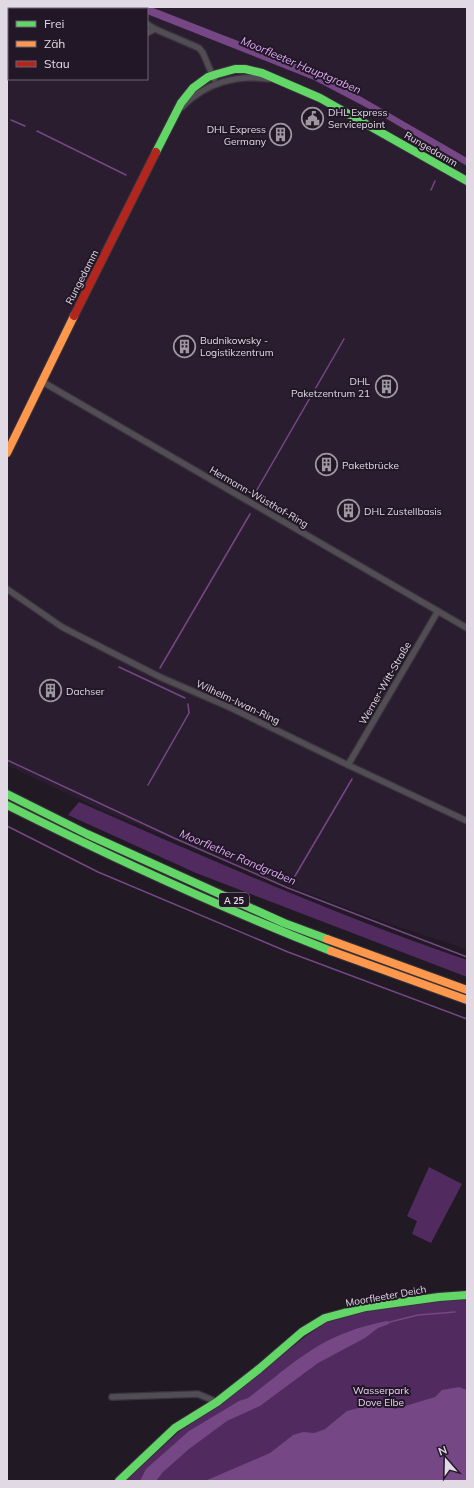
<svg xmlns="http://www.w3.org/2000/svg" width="474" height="1488" font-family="Mulish,sans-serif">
<rect width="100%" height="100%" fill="#211a24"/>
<path fill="#2b1d30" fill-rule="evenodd" d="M 7,7 L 467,7 L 467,949 L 390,924 L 243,869 L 100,809 L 7,765 ZM 9,9 L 147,9 L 147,79 L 9,79 Z"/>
<g fill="#512a60">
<path d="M 79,802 C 207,858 335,915 467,960 L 467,977 L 196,873 L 68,815 Z"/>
<polygon points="429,1167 462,1184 431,1243 412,1234 417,1221 407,1216"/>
<polygon points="467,1298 467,1481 125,1481 181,1430 223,1403 306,1336 328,1321 366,1310 441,1300"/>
</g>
<g fill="#754785">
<polygon points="130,7 151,7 307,68 332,80 467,158 467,166 375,112 314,80 147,14 147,9 135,9"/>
<path d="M 387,1321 L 390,1322 L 389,1324 L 378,1328 L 365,1338 L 318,1363 L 260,1406 L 227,1421 L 189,1449 L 163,1472 L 156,1481 L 140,1481 L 146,1469 L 189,1431 L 239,1401 L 248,1398 C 279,1375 309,1346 345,1333 C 359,1327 373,1324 387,1321 Z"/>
<polygon points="459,1387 467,1390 467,1481 205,1481 270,1453 293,1435 303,1432 314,1433 325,1429 347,1411 362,1407 385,1404 395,1409 435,1397 442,1390"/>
</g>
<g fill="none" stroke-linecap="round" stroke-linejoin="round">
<g stroke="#754785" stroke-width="1.5">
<polyline points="11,120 25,126"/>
<polyline points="37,131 126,175"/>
<polyline points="431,190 435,181"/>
<polyline points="254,495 344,339"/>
<polyline points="119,667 185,698"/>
<polyline points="160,668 250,514"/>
<polyline points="7,760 174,838 288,888 467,957"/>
<polyline points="148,785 189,713 188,704"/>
<polyline points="7,826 98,872 288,952 467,1019"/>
<polyline points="295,876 352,779"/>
<polyline points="390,1322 418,1315 455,1312"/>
</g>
<defs>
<g id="street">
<polyline points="147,24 155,29 199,48 203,53 214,79"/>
<polyline points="147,33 155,29"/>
<path d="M 182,107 C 205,83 237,74 269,79"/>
<polyline points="41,381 467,628"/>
<polyline points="7,589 62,627 99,646 160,677 229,707 348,765 467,821"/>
<polyline points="348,765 438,611"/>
<polyline points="112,1397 198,1394 217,1402"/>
</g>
<g id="fast">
<polyline points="156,152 181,103 193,88 208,77 217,74 235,69 245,69 262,73 320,98 467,181"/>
<polyline points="7,794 87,834 284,923 327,939"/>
<path d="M 7,805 C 113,858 221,908 331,951"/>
<polyline points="119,1481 175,1428 217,1402 259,1369 302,1332 325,1318 366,1307 439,1297 467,1295"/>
</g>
<g id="slow">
<polyline points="7,453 74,316"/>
<polyline points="327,939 467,990"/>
<polyline points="331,951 467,1000"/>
</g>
<polyline id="jam" points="74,316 156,152"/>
</defs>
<use href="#street" stroke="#39343b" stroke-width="8"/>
<use href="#fast" stroke="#39343b" stroke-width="10"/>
<use href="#slow" stroke="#39343b" stroke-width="10"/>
<use href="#jam" stroke="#39343b" stroke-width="10"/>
<use href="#street" stroke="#524d55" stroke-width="5.5"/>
<use href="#fast" stroke="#63d668" stroke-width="8"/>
<use href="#slow" stroke="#ff974d" stroke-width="8"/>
<use href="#jam" stroke="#b3261e" stroke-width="8"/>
</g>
<defs>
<symbol id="civic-ring" viewBox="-11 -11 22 22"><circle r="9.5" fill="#221727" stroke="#9e96a1" stroke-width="1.5"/><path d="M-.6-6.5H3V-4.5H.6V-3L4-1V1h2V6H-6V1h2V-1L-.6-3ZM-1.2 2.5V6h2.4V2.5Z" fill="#9e96a1"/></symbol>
<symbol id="building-ring" viewBox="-11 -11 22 22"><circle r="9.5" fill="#221727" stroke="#9e96a1" stroke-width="1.5"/><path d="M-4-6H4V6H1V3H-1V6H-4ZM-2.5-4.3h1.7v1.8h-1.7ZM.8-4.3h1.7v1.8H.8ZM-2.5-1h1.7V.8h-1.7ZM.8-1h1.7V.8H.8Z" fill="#9e96a1"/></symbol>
</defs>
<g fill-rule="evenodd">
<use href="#civic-ring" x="300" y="106" width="25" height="25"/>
<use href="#building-ring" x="268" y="122" width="25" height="25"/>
<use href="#building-ring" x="172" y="334" width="25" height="25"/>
<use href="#building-ring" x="374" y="374" width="25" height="25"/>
<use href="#building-ring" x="314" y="452" width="25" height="25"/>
<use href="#building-ring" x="336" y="498" width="25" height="25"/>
<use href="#building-ring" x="38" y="678" width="25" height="25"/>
</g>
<g text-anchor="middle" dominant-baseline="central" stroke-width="4" stroke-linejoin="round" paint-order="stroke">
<rect fill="#221727" stroke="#a89fab" stroke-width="1" x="219" y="893" width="30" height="14" rx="3"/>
<g font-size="9" font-weight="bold" fill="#e1d9e4">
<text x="234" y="900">A 25</text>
</g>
<g font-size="10" fill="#e1d9e4" stroke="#221727" text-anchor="start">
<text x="328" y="112">DHL Express<tspan x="328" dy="12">Servicepoint</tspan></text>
<text x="266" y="129" text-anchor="end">DHL Express<tspan x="266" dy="12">Germany</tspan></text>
<text x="200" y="340">Budnikowsky -<tspan x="200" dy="12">Logistikzentrum</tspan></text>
<text x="370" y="381" text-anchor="end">DHL<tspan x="370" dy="12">Paketzentrum 21</tspan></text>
<text x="342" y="465">Paketbrücke</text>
<text x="364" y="511">DHL Zustellbasis</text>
<text x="66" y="691">Dachser</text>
</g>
<g font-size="10" fill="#e1d9e4" stroke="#221727">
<text transform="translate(431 149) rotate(30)">Rungedamm</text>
<text transform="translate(82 277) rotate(-63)">Rungedamm</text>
<text transform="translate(259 497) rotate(30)">Hermann-Wüsthof-Ring</text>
<text transform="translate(385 683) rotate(-60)">Werner-Witt-Straße</text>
<text transform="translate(238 702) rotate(25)">Wilhelm-Iwan-Ring</text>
<text transform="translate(386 1296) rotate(-10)">Moorfleeter Deich</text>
</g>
<g font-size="10" fill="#efd3f9" stroke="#221727">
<text x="381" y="1390">Wasserpark<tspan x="381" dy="12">Dove Elbe</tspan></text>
</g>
<g font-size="11" font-style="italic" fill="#e1abf6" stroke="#221727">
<text transform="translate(301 65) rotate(23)">Moorfleeter Hauptgraben</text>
<text transform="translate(238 857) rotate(23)">Moorflether Randgraben</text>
</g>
</g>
<rect width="474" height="1488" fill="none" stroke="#e1d9e4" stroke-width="16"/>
<rect x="8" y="8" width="140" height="72" fill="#221727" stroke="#6e6573"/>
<rect x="16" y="21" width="20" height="6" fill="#63d668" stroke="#6e6573"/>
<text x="44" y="28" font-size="12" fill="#e1d9e4">Frei</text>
<rect x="16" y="41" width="20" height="6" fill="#ff974d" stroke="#6e6573"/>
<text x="44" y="48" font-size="12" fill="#e1d9e4">Zäh</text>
<rect x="16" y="61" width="20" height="6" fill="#b3261e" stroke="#6e6573"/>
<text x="44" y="68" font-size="12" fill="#e1d9e4">Stau</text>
<g transform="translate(446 1460) rotate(340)" stroke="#221727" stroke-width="3" paint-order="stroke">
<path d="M0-3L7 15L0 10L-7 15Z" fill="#e1d9e4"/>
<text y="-6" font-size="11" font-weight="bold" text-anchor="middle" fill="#e1d9e4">N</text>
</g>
</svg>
